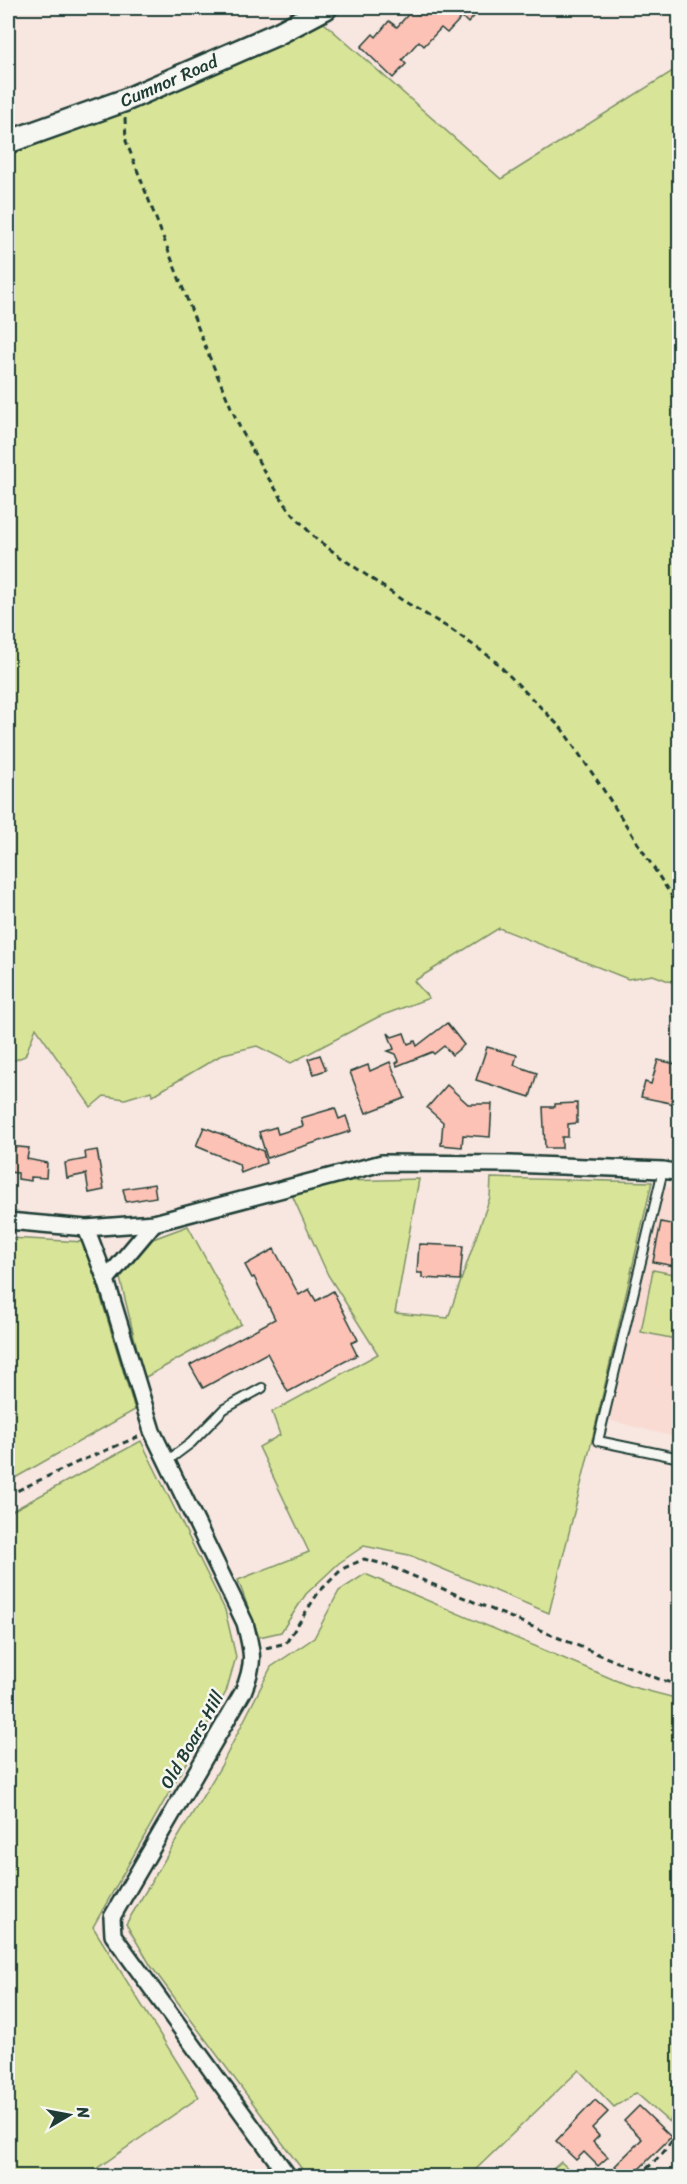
<svg xmlns="http://www.w3.org/2000/svg" width="687" height="2184" font-family="Sriracha,sans-serif">
<rect width="100%" height="100%" fill="#f8e6e0"/>
<filter id="ink" filterUnits="userSpaceOnUse"><feTurbulence type="fractalNoise" baseFrequency=".0167" numOctaves="2"/><feDisplacementMap in="SourceGraphic" scale="12" xChannelSelector="R" yChannelSelector="G"/><feConvolveMatrix kernelMatrix="1 2 1 2 8 2 1 2 1" color-interpolation-filters="sRGB"/></filter>
<g filter="url(#ink)">
<polygon fill="#f9dbd3" points="665,1187 679,1189 679,1438 608,1420"/>
<g fill="#d8e598" stroke="#7c9166" stroke-width="1.5">
<polygon points="324,23 501,179 679,67 679,985 653,975 628,979 499,928 414,981 429,998 378,1017 291,1063 257,1046 223,1054 152,1096 151,1091 125,1099 104,1096 91,1107 36,1028 25,1056 8,1063 8,155 132,110"/>
<polygon points="491,1178 652,1182 594,1432 549,1613 409,1555 364,1546 339,1563 306,1594 281,1632 259,1637 238,1580 309,1552 259,1447 280,1435 272,1412 378,1354 328,1275 292,1195 345,1181 419,1179 395,1313 448,1318 490,1197"/>
<polygon points="188,1226 241,1324 144,1378 120,1278 153,1239"/>
<polygon points="8,1238 84,1242 135,1410 8,1482"/>
<polygon points="653,1270 679,1275 679,1322 676,1339 641,1332"/>
<polygon points="141,1441 225,1610 236,1657 226,1692 93,1927 199,2097 86,2176 8,2176 8,1513"/>
<polygon points="365,1574 629,1686 679,1699 680,2100 669,2122 636,2093 614,2107 579,2070 473,2172 476,2176 307,2176 151,1966 126,1924 221,1766 271,1667 314,1638 339,1591"/>
<polygon points="561,2162 576,2176 545,2176"/>
</g>
<g fill="#fcc2b5" stroke="#1f3d34" stroke-width="1.5">
<polygon points="423,8 482,8 468,23 462,17 447,33 441,28 424,46 419,41 402,60 406,64 393,78 361,47 373,34 376,37 389,21 397,27 412,10 417,14"/>
<polygon points="447,1023 464,1045 452,1055 444,1046 434,1054 432,1052 397,1066 396,1063 399,1061 396,1054 388,1051 394,1049 388,1033 392,1037 404,1033 408,1044 415,1041 417,1046"/>
<polygon points="487,1047 517,1055 514,1065 537,1073 530,1097 476,1080"/>
<polygon points="320,1055 326,1070 314,1074 308,1059"/>
<polygon points="658,1060 680,1065 680,1105 641,1097 645,1082 651,1084"/>
<polygon points="390,1062 405,1098 366,1113 350,1072 368,1065 370,1071"/>
<polygon points="447,1085 468,1104 492,1104 490,1137 463,1135 462,1147 441,1145 443,1122 427,1108"/>
<polygon points="577,1103 577,1123 568,1124 568,1137 562,1137 562,1148 545,1148 543,1107 555,1107 555,1104"/>
<polygon points="335,1108 339,1119 346,1116 351,1131 267,1158 259,1132 276,1127 278,1134 303,1126 301,1118"/>
<polygon points="204,1127 263,1151 266,1163 241,1173 239,1164 196,1146"/>
<polygon points="8,1146 29,1148 27,1159 47,1163 46,1178 31,1177 31,1181 18,1179 18,1173 8,1172"/>
<polygon points="97,1150 104,1190 89,1193 86,1174 67,1178 65,1163 86,1159 85,1152"/>
<polygon points="154,1184 156,1197 126,1202 123,1189"/>
<polygon points="661,1222 680,1226 680,1267 653,1262"/>
<polygon points="419,1244 463,1246 460,1280 422,1278 422,1273 417,1273"/>
<polygon points="274,1249 299,1295 309,1289 316,1301 333,1291 358,1340 351,1343 357,1355 288,1392 267,1353 203,1388 190,1365 275,1319 254,1277 252,1278 245,1265"/>
<polygon points="595,2100 608,2112 592,2128 599,2136 593,2142 608,2157 598,2166 584,2152 576,2160 556,2141"/>
<polygon points="639,2106 671,2137 632,2176 626,2176 615,2166 642,2139 624,2121"/>
</g>
<g fill="none" stroke-linecap="round" stroke-linejoin="round">
<defs>
<g id="lane">
<polyline points="663,1170 598,1441 680,1458"/>
<polyline points="167,1461 191,1443 224,1409 262,1388"/>
</g>
<g id="street">
<polyline points="8,1221 86,1228 154,1223 382,1163 510,1164 663,1170 680,1173"/>
<path d="M 86,1228 L 106,1280 L 152,1431 L 245,1623 C 253,1654 255,1662 243,1692 L 112,1917 L 113,1935 L 288,2176"/>
<polyline points="106,1280 154,1223"/>
</g>
<g id="secondary">
<path id="s1" d="M 8,142 L 123,101 L 277,34 L 326,8"/>
</g>
</defs>
<use href="#lane" stroke="#1f3d34" stroke-width="12"/>
<use href="#street" stroke="#1f3d34" stroke-width="20"/>
<use href="#secondary" stroke="#1f3d34" stroke-width="26"/>
<g stroke="#1f3d34" stroke-width="3" stroke-dasharray="6 4.5" stroke-linecap="butt">
<polyline points="125,118 126,141 209,356 240,428 265,473 290,511 316,539 346,561 402,600 452,630 493,659 562,729 601,786 680,909"/>
<polyline points="8,1495 78,1462 140,1436"/>
<polyline points="266,1648 286,1643 318,1593 342,1569 364,1559 387,1565 559,1638 661,1680 680,1685"/>
<polyline points="639,2176 663,2153 680,2130"/>
</g>
<use href="#lane" stroke="#f6f6f2" stroke-width="8"/>
<use href="#street" stroke="#f6f6f2" stroke-width="15"/>
<use href="#secondary" stroke="#f6f6f2" stroke-width="21"/>
</g>
</g>
<g text-anchor="middle" dominant-baseline="central" stroke-width="5" stroke-linejoin="round" paint-order="stroke">
<g font-size="18" fill="#1f3d34" stroke="#f6f6f2">
<text stroke="none"><textPath href="#s1" startOffset="172">Cumnor Road</textPath></text>
<text transform="translate(192 1740) rotate(-60)">Old Boars Hill</text>
</g>
</g>
<rect width="687" height="2184" fill="none" stroke="#f6f6f2" stroke-width="30"/>
<rect x="15" y="15" width="657" height="2154" fill="none" stroke="#1f3d34" stroke-width="2" filter="url(#ink)"/>
<g transform="translate(69 2115) rotate(80)" stroke="#f6f6f2" stroke-width="4.5" paint-order="stroke">
<path d="M0-4.5L10 22L0 15L-10 22Z" fill="#1f3d34"/>
<text y="-9" font-size="16" font-weight="bold" text-anchor="middle" fill="#1f3d34">N</text>
</g>
</svg>
